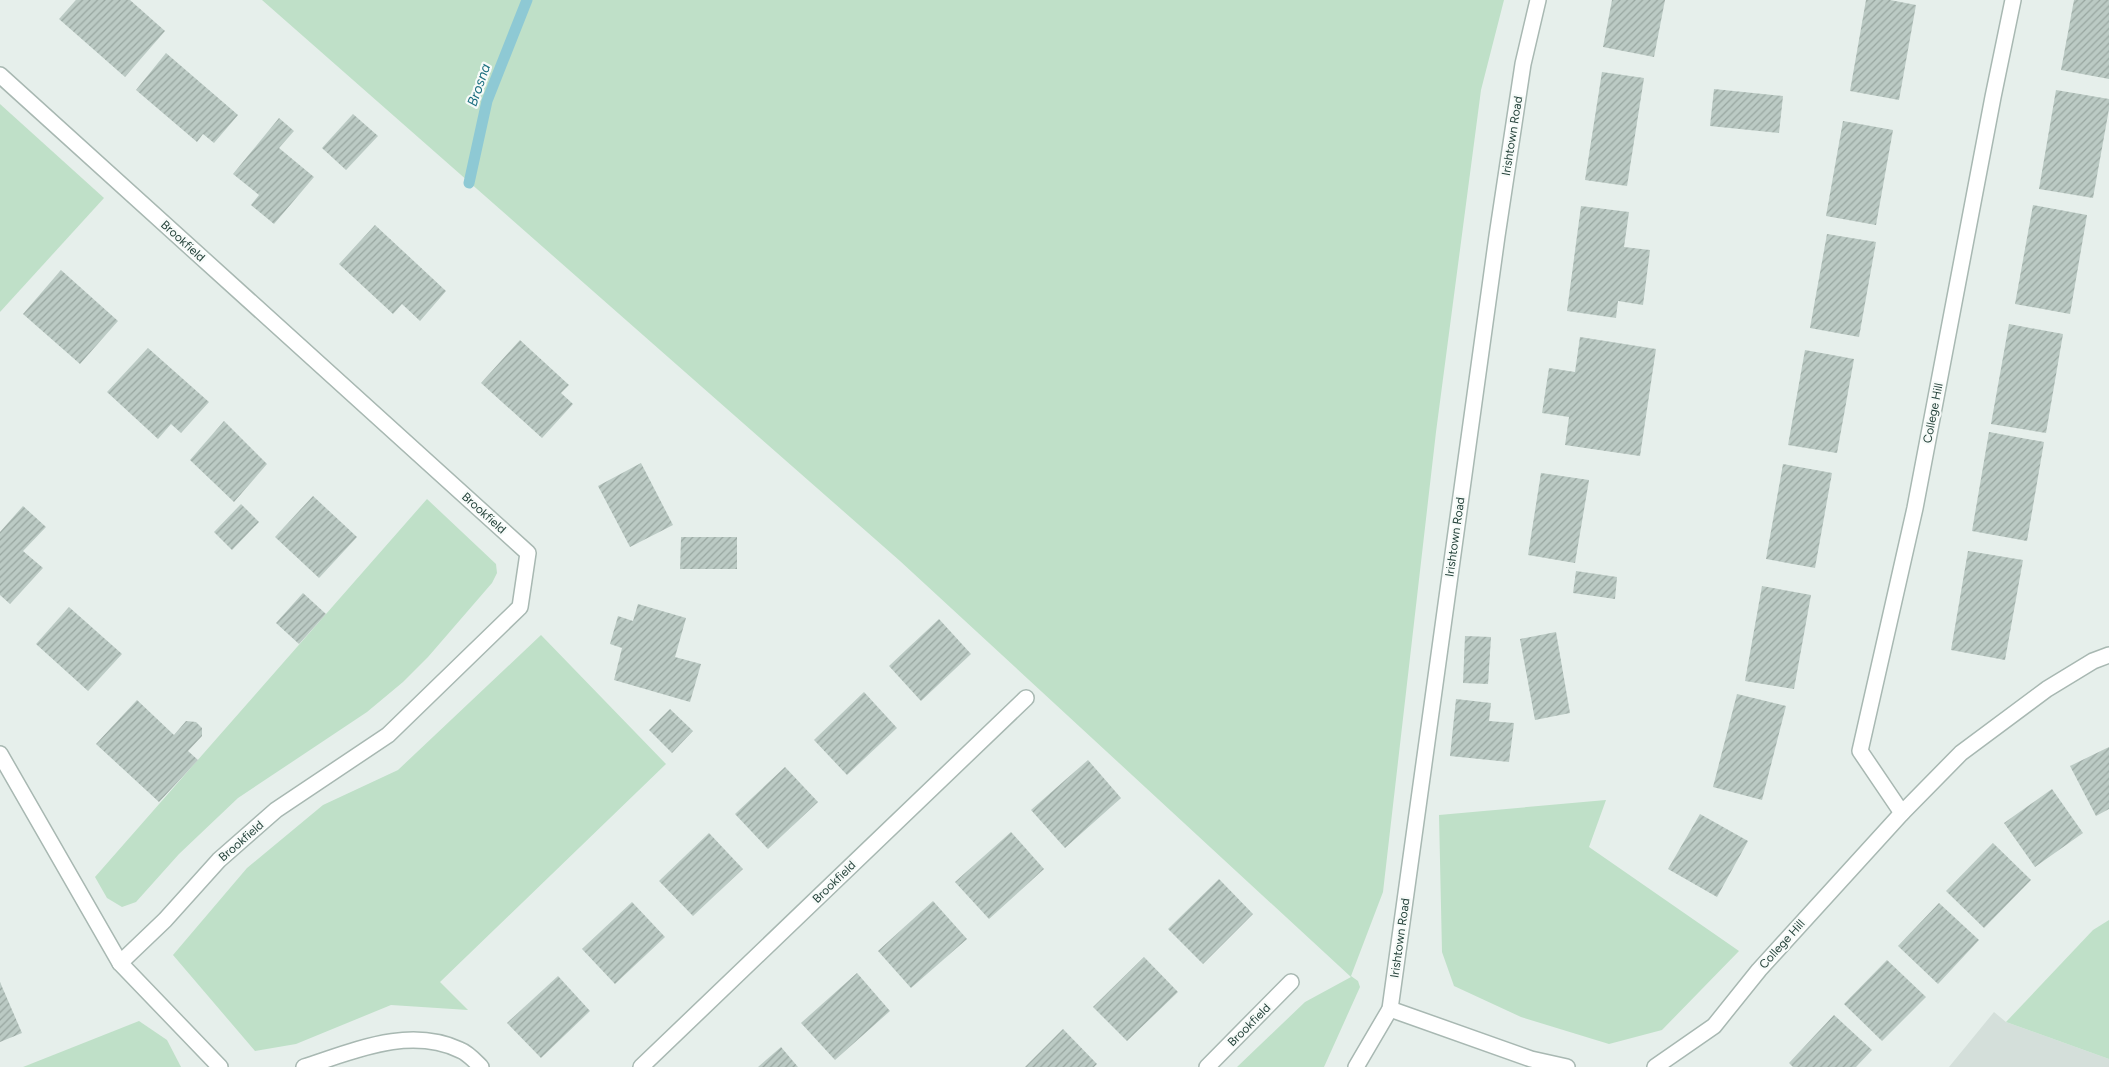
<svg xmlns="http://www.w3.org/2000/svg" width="2109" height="1067" font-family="Figtree,sans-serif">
<defs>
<pattern id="building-hatch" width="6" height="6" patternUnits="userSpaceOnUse" patternTransform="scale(1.25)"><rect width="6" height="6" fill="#bbcac4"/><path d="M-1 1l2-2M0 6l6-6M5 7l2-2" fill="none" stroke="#98a6a0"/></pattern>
</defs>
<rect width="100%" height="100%" fill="#e6efeb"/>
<polygon fill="#d4dfda" points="1994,1012 2006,1022 2109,1059 2109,1067 1949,1067"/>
<g fill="#bfe0c8">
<polygon points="262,0 1504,0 1481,90 1436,432 1383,892 1351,976 1358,981 1360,987 1324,1067 1237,1067 1305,1002 1351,977 900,561"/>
<polygon points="0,104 104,198 0,312"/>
<polygon points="427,499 496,564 497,573 492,583 428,657 403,682 367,712 238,798 179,854 136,902 122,907 107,898 95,877"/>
<polygon points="541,635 666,764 440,982 468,1010 391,1005 296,1044 255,1051 173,955 247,868 323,805 398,770"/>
<polygon points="1606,800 1589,847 1739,951 1662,1030 1609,1044 1521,1017 1454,986 1442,952 1439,815"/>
<polygon points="2109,920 2109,1059 2006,1022 2093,930"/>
<polygon points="139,1021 167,1040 181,1067 23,1067"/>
</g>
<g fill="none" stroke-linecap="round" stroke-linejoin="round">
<polyline stroke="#8ec9d4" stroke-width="11" points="469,183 487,101 527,0"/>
</g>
<g fill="url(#building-hatch)">
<polygon points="76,0 130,0 165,31 125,77 59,19"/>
<polygon points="1612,0 1665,0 1654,57 1603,47"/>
<polygon points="1866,0 1890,0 1916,5 1899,100 1850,91"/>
<polygon points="2074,0 2109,0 2109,79 2061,70"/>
<polygon points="166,53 238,115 214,143 203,134 197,142 136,90"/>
<polygon points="1602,72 1644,78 1627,186 1585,180"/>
<polygon points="1714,89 1783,96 1779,133 1710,126"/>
<polygon points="2056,90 2109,99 2109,109 2093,198 2039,189"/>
<polygon points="353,114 378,136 346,170 322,148"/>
<polygon points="279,118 294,131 279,148 314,177 274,224 251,205 259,195 233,174"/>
<polygon points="1843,121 1893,130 1876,225 1826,216"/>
<polygon points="2033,205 2087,215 2070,314 2015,304"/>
<polygon points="1581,206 1629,212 1624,247 1650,250 1643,305 1618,301 1616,318 1567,311"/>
<polygon points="375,225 446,291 420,321 402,304 393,314 339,264"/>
<polygon points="1827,234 1876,242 1859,337 1810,328"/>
<polygon points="61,270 118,321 80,364 23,314"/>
<polygon points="2009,324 2063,334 2046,433 1991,424"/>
<polygon points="1580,337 1656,349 1640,456 1565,445 1569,417 1542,413 1549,368 1575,372"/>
<polygon points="520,340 569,385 561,393 573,404 542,438 481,383"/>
<polygon points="148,348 209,402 181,433 171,424 158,439 107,392"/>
<polygon points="1805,350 1854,359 1837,453 1788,445"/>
<polygon points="224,421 267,464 234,502 190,460"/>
<polygon points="1989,432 2044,442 2027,541 1972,531"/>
<polygon points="641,463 673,525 630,547 598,486"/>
<polygon points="1783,464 1832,473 1815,568 1766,559"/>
<polygon points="1541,473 1589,480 1575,563 1528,555"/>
<polygon points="313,496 357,537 319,578 275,537"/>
<polygon points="241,504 259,522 232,550 214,532"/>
<polygon points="23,506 46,527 23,551 43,568 10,604 0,595 0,532"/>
<polygon points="681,537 737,537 737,569 680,569"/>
<polygon points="1968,551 2023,560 2005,660 1951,650"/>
<polygon points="1576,571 1617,577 1615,599 1573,593"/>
<polygon points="1762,586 1811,595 1794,689 1745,681"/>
<polygon points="303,593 326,614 299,644 276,623"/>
<polygon points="638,604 686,618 675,657 701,664 690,702 614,680 622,648 610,644 618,616 633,621"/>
<polygon points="69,607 122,654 88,691 36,644"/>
<polygon points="939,619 971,654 921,701 889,666"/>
<polygon points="1556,632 1570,713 1535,720 1520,639"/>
<polygon points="1465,636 1491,637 1488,684 1463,683"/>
<polygon points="864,692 897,728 847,775 814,740"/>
<polygon points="1737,694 1786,706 1762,800 1713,787"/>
<polygon points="1456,699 1491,703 1489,721 1514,723 1509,762 1450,756"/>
<polygon points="137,700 174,735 186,721 196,722 202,728 202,736 188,751 198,760 159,802 96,744"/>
<polygon points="670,709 693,731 672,753 649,730"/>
<polygon points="2109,747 2109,809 2096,816 2070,766"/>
<polygon points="1088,760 1121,798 1065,848 1031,810"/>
<polygon points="785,767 818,802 768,849 735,814"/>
<polygon points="2052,789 2083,833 2035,867 2004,823"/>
<polygon points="1700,814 1748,841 1717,897 1668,869"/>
<polygon points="1011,832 1044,869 989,919 955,882"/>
<polygon points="709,833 743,869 693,916 659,881"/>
<polygon points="1993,843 2031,880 1984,928 1946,891"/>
<polygon points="1219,879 1253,914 1203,964 1168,929"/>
<polygon points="933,901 967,939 911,988 878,951"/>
<polygon points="632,902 665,937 615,984 582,949"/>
<polygon points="1939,903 1979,940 1938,984 1898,946"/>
<polygon points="1144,957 1178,992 1127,1041 1093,1007"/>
<polygon points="1887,960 1926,997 1882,1041 1844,1004"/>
<polygon points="857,973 890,1011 835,1060 801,1023"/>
<polygon points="558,976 590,1011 541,1058 507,1023"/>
<polygon points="0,982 22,1033 0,1042"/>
<polygon points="1834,1015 1872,1050 1856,1067 1793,1067 1789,1063"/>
<polygon points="1063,1029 1097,1064 1094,1067 1025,1067"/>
<polygon points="781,1047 798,1067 758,1067"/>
</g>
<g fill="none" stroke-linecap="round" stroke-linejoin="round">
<defs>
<g id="minor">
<polyline points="0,75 528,553 520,607 388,735 276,810 219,860 165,920 120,963"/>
<polyline points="0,754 120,963 220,1067"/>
<polyline points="1902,813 1860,751 1915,508 1993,97 2013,0"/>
<polyline points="1390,1009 1531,1059 1567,1067"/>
<path d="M 304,1067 C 354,1051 409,1026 460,1050 C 468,1053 475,1061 481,1067"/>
<polyline points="641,1067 1026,698"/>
<polyline points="1207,1067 1291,982"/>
<polyline points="1356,1067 1390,1009 1497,236 1523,64 1538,0"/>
<polyline points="1655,1067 1714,1026 1759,970 1902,813 1961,753 2047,689 2093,661 2109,655"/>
</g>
</defs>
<use href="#minor" stroke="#a8b8b2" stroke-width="18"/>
<use href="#minor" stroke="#fff" stroke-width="15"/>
</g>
<g text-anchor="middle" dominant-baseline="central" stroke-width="4.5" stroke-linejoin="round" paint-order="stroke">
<g font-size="12" fill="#24423a" stroke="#f7fbf9">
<text transform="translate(1512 136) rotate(-81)">Irishtown Road</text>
<text transform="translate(183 241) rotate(42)">Brookfield</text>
<text transform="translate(1933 413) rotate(-79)">College Hill</text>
<text transform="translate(484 513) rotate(42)">Brookfield</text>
<text transform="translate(1455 537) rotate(-82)">Irishtown Road</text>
<text transform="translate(241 841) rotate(-41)">Brookfield</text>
<text transform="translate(834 882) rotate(-44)">Brookfield</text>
<text transform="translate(1400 938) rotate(-82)">Irishtown Road</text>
<text transform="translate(1782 944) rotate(-48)">College Hill</text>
<text transform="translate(1249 1025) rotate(-45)">Brookfield</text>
</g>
<g font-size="14" font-style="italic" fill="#1c6f80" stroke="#f7fbf9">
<text transform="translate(479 85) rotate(-71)">Brosna</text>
</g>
</g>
</svg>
